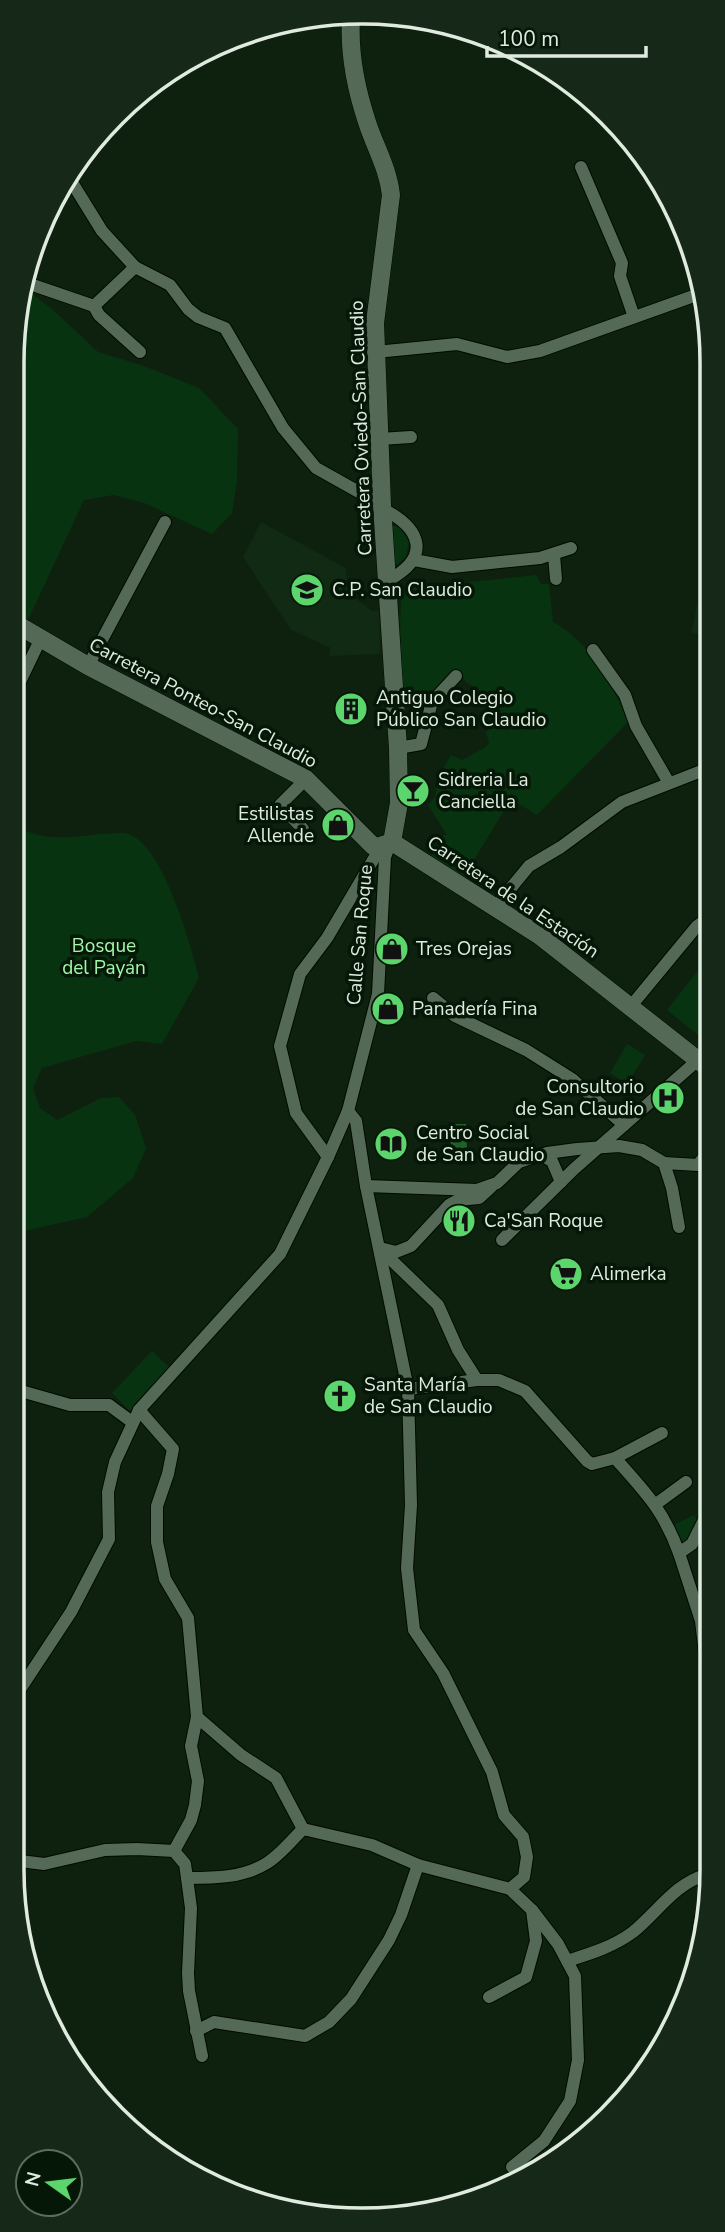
<svg xmlns="http://www.w3.org/2000/svg" width="725" height="2232" font-family="'Nunito Sans',sans-serif">
<rect width="100%" height="100%" fill="#0e210f"/>
<g fill="#112a14">
<polygon points="261,522 346,568 347,583 354,597 372,611 379,611 380,654 329,656 331,648 291,630 243,557"/>
<polygon points="709,552 709,635 691,633"/>
</g>
<g fill="#083310">
<polygon points="22,287 51,308 98,352 144,366 199,388 238,429 237,481 232,513 212,534 144,503 114,495 84,500 27,622 18,616 19,294"/>
<polygon points="392,526 399,526 409,541 406,557 394,567"/>
<path d="M 536,575 L 541,584 L 549,584 L 553,622 C 591,642 610,684 629,721 L 537,815 L 511,799 L 466,873 L 467,880 L 430,857 L 444,835 L 447,835 L 428,805 L 435,797 L 439,777 L 451,755 L 462,760 L 486,747 L 489,742 L 486,733 L 502,704 L 466,682 L 459,670 L 449,679 L 427,707 L 403,708 L 400,621 L 402,593 L 404,590 L 419,581 L 444,585 Z"/>
<path d="M 17,827 C 54,846 83,833 122,833 C 161,833 191,947 199,978 L 162,1044 L 136,1041 L 42,1068 L 33,1088 L 40,1108 L 57,1120 L 101,1098 L 119,1097 L 135,1115 L 146,1148 L 133,1178 L 87,1217 L 15,1233 Z"/>
<polygon points="708,958 708,1043 667,1010"/>
<polygon points="627,1044 645,1055 627,1084 610,1073"/>
<polygon points="152,1351 170,1368 130,1411 112,1393"/>
<polygon points="694,1515 699,1523 686,1542 682,1541 674,1525"/>
</g>
<polygon fill="#20612a" points="450,1124 466,1124 467,1151 451,1152"/>
<g fill="none" stroke-linecap="round" stroke-linejoin="round">
<defs>
<g id="street">
<polyline points="581,167 622,263 620,276 634,317"/>
<polyline points="68,176 102,231 135,267 170,285 188,309 198,317 225,328 283,428 316,468 382,505"/>
<polyline points="24,282 94,306 135,267"/>
<polyline points="94,306 99,315 140,352"/>
<polyline points="376,352 457,344 507,357 540,351 702,293"/>
<polyline points="380,439 411,437"/>
<path d="M 383,509 C 422,529 431,557 389,580"/>
<polyline points="554,555 556,579"/>
<polyline points="414,560 452,567 540,558 571,548"/>
<polyline points="593,650 625,695 636,726 669,783"/>
<polyline points="88,666 165,522"/>
<polyline points="17,688 41,638"/>
<polyline points="398,748 421,744 432,702 456,676"/>
<polyline points="303,829 280,805 306,779"/>
<polyline points="496,906 529,866 561,847 622,802 709,768"/>
<polyline points="433,998 455,1016 526,1050 572,1079 624,1125"/>
<polyline points="631,1006 697,926 708,918"/>
<polyline points="541,1155 552,1161 561,1182"/>
<polyline points="328,1157 296,1113 280,1046 300,974 327,938 376,855 387,847"/>
<polyline points="664,1163 698,1165"/>
<polyline points="708,1166 698,1165 708,1152"/>
<polyline points="366,1186 477,1190 497,1183 519,1162 547,1153 577,1149 619,1146 642,1150 664,1163 672,1188 679,1227"/>
<polyline points="502,1240 574,1169 698,1060"/>
<path d="M 379,1248 L 438,1305 L 458,1350 L 477,1380 L 499,1380 L 525,1391 L 587,1461 L 592,1464 L 615,1458 C 645,1492 663,1509 679,1553 L 692,1544 L 707,1514"/>
<polyline points="380,1248 396,1252 411,1246 449,1205 458,1200 479,1198 491,1187"/>
<polyline points="14,1389 70,1405 109,1405 132,1422"/>
<polyline points="408,1389 477,1380"/>
<polyline points="139,1410 173,1449 168,1474 157,1506 157,1542 165,1579 188,1618 197,1717 241,1755 276,1778 303,1829 372,1845 418,1865 510,1889 524,1877 527,1857 523,1837 504,1815 492,1772 443,1673 414,1630 407,1568 411,1505 408,1389 366,1186 356,1121 348,1111"/>
<polyline points="615,1458 662,1433"/>
<polyline points="656,1504 686,1482"/>
<polyline points="679,1553 701,1621 707,1670"/>
<polyline points="13,1700 71,1612 109,1539 108,1492 115,1462 139,1410 280,1254 328,1157 348,1111 378,994 385,857 390,844"/>
<polyline points="197,1717 191,1746 198,1781 195,1805 191,1820 174,1851 185,1864 187,1878 191,1908 188,1973 189,1991 202,2056"/>
<polyline points="706,1762 706,1699"/>
<polyline points="12,1860 44,1864 105,1850 137,1849 174,1851"/>
<path d="M 187,1878 C 214,1878 243,1878 267,1863 C 280,1855 292,1840 303,1829"/>
<polyline points="698,1958 699,1928 706,1894"/>
<path d="M 567,1961 C 589,1954 613,1947 633,1932 C 657,1913 675,1883 706,1875"/>
<polyline points="489,1997 526,1977 536,1941 532,1910 510,1889"/>
<polyline points="196,2031 214,2022 305,2036 329,2022 351,1999 389,1940 401,1915 418,1865"/>
<polyline points="512,2167 544,2141 570,2101 578,2060 575,1976 558,1944 532,1910"/>
</g>
<g id="secondary">
<path d="M 351,19 C 349,53 356,89 367,122 C 375,147 388,168 391,195 L 375,323 L 382,505 L 398,748 L 399,803 L 392,842"/>
<polyline points="18,625 88,666 306,779 373,846 377,847 392,842"/>
<polyline points="392,842 540,936 708,1068"/>
</g>
</defs>
<use href="#street" stroke="#000a01" stroke-width="14"/>
<use href="#secondary" stroke="#000a01" stroke-width="19"/>
<use href="#street" stroke="#556a56" stroke-width="12"/>
<use href="#secondary" stroke="#556a56" stroke-width="18"/>
</g>
<defs>
<symbol id="school-disc" viewBox="-11 -11 22 22"><circle r="9.5" fill="#5dd56d" stroke="#051707"/><path d="M0-5L7-2L0 1L-7-2ZM-4 1L0 2.5L4 1V4Q0 6-4 4Z" fill="#111"/></symbol>
<symbol id="building-disc" viewBox="-11 -11 22 22"><circle r="9.5" fill="#5dd56d" stroke="#051707"/><path d="M-4-6H4V6H1V3H-1V6H-4ZM-2.5-4.3h1.7v1.8h-1.7ZM.8-4.3h1.7v1.8H.8ZM-2.5-1h1.7V.8h-1.7ZM.8-1h1.7V.8H.8Z" fill="#111"/></symbol>
<symbol id="bar-disc" viewBox="-11 -11 22 22"><circle r="9.5" fill="#5dd56d" stroke="#051707"/><path d="M-6-5H6L.8 .8V4.5H3.5V6h-7V4.5H-.8V.8Z" fill="#111"/></symbol>
<symbol id="shop-disc" viewBox="-11 -11 22 22"><circle r="9.5" fill="#5dd56d" stroke="#051707"/><path d="M-5-2.5h2.3a2.7 3.5 0 0 1 5.4 0H5L5.5 6h-11ZM-1.5-2.5h3a1.5 2.3 0 0 0-3 0Z" fill="#111"/></symbol>
<symbol id="hospital-disc" viewBox="-11 -11 22 22"><circle r="9.5" fill="#5dd56d" stroke="#051707"/><path d="M-5-5h3v3.5h4V-5h3V5h-3V1.5h-4V5h-3Z" fill="#111"/></symbol>
<symbol id="library-disc" viewBox="-11 -11 22 22"><circle r="9.5" fill="#5dd56d" stroke="#051707"/><path d="M-6-4Q-3-5.5-.7-3.5V5Q-3 3-6 4ZM6-4Q3-5.5 .7-3.5V5Q3 3 6 4Z" fill="#111"/></symbol>
<symbol id="restaurant-disc" viewBox="-11 -11 22 22"><circle r="9.5" fill="#5dd56d" stroke="#051707"/><path d="M-5-6h1v4h1v-4h1v4h1v-4h1v5L-1.5 .5V6h-2V.5L-5-1ZM5-6V6H3V1.5H1.5Q1.5-4 5-6Z" fill="#111"/></symbol>
<symbol id="supermarket-disc" viewBox="-11 -11 22 22"><circle r="9.5" fill="#5dd56d" stroke="#051707"/><path d="M-6-5.5h2.5l.6 2H6L4.5 2H-2.5L-4.4-4H-6ZM-1.5 3.2a1.3 1.3 0 1 0 .1 0ZM3 3.2a1.3 1.3 0 1 0 .1 0Z" fill="#111"/></symbol>
<symbol id="church-disc" viewBox="-11 -11 22 22"><circle r="9.5" fill="#5dd56d" stroke="#051707"/><path d="M-1.2-6h2.4v3.5h3.3v2.4h-3.3V6h-2.4V-.1h-3.3v-2.4h3.3Z" fill="#111"/></symbol>
</defs>
<g fill-rule="evenodd">
<use href="#school-disc" x="288" y="571" width="38" height="38"/>
<use href="#building-disc" x="332" y="690" width="38" height="38"/>
<use href="#bar-disc" x="394" y="772" width="38" height="38"/>
<use href="#shop-disc" x="319" y="806" width="38" height="38"/>
<use href="#shop-disc" x="373" y="930" width="38" height="38"/>
<use href="#shop-disc" x="369" y="990" width="38" height="38"/>
<use href="#hospital-disc" x="649" y="1079" width="38" height="38"/>
<use href="#library-disc" x="372" y="1125" width="38" height="38"/>
<use href="#restaurant-disc" x="440" y="1202" width="38" height="38"/>
<use href="#supermarket-disc" x="547" y="1255" width="38" height="38"/>
<use href="#church-disc" x="321" y="1377" width="38" height="38"/>
</g>
<g text-anchor="middle" dominant-baseline="central" stroke-width="7" stroke-linejoin="round" paint-order="stroke">
<g font-size="19" fill="#dfebdf" stroke="#051707">
<text transform="translate(361 428) rotate(-92)">Carretera Oviedo-San Claudio</text>
<text transform="translate(203 703) rotate(28)">Carretera Ponteo-San Claudio</text>
<text transform="translate(513 897) rotate(34)">Carretera de la Estación</text>
<text transform="translate(360 935) rotate(-85)">Calle San Roque</text>
</g>
<g font-size="19" fill="#dfebdf" stroke="#051707" text-anchor="start">
<text x="332" y="590">C.P. San Claudio</text>
<text x="376" y="698">Antiguo Colegio<tspan x="376" dy="22">Público San Claudio</tspan></text>
<text x="438" y="780">Sidreria La<tspan x="438" dy="22">Canciella</tspan></text>
<text x="314" y="814" text-anchor="end">Estilistas<tspan x="314" dy="22">Allende</tspan></text>
<text x="416" y="949">Tres Orejas</text>
<text x="412" y="1009">Panadería Fina</text>
<text x="644" y="1087" text-anchor="end">Consultorio<tspan x="644" dy="22">de San Claudio</tspan></text>
<text x="416" y="1133">Centro Social<tspan x="416" dy="22">de San Claudio</tspan></text>
<text x="484" y="1221">Ca'San Roque</text>
<text x="590" y="1274">Alimerka</text>
<text x="364" y="1385">Santa María<tspan x="364" dy="22">de San Claudio</tspan></text>
</g>
<g font-size="19" fill="#a0f8a7" stroke="#051707">
<text x="104" y="946">Bosque<tspan x="104" dy="22">del Payán</tspan></text>
</g>
</g>
<path d="M0 0H725V2232H0ZM362 24H362A338 338 0 0 1 700 362V1870A338 338 0 0 1 362 2208H362A338 338 0 0 1 24 1870V362A338 338 0 0 1 362 24Z" fill="#162818" fill-rule="evenodd"/>
<path fill="none" stroke="#dfebdf" stroke-width="3.5" d="M362 24H362A338 338 0 0 1 700 362V1870A338 338 0 0 1 362 2208H362A338 338 0 0 1 24 1870V362A338 338 0 0 1 362 24Z"/>
<g transform="translate(49 2183) rotate(284)"><circle r="33" fill="#051707" stroke="#5c6c5d" stroke-width="2"/>
<path d="M0-5L12 26L0 18L-12 26Z" fill="#5dd56d"/>
<text y="-10" font-size="19" font-weight="bold" text-anchor="middle" fill="#dfebdf">N</text>
</g>
<path d="M487 46v10h159v-10" fill="none" stroke="#dfebdf" stroke-width="3.5"/>
<text x="498" y="46" font-size="21" fill="#dfebdf" stroke="#051707" stroke-width="5" paint-order="stroke">100 m</text>
</svg>
